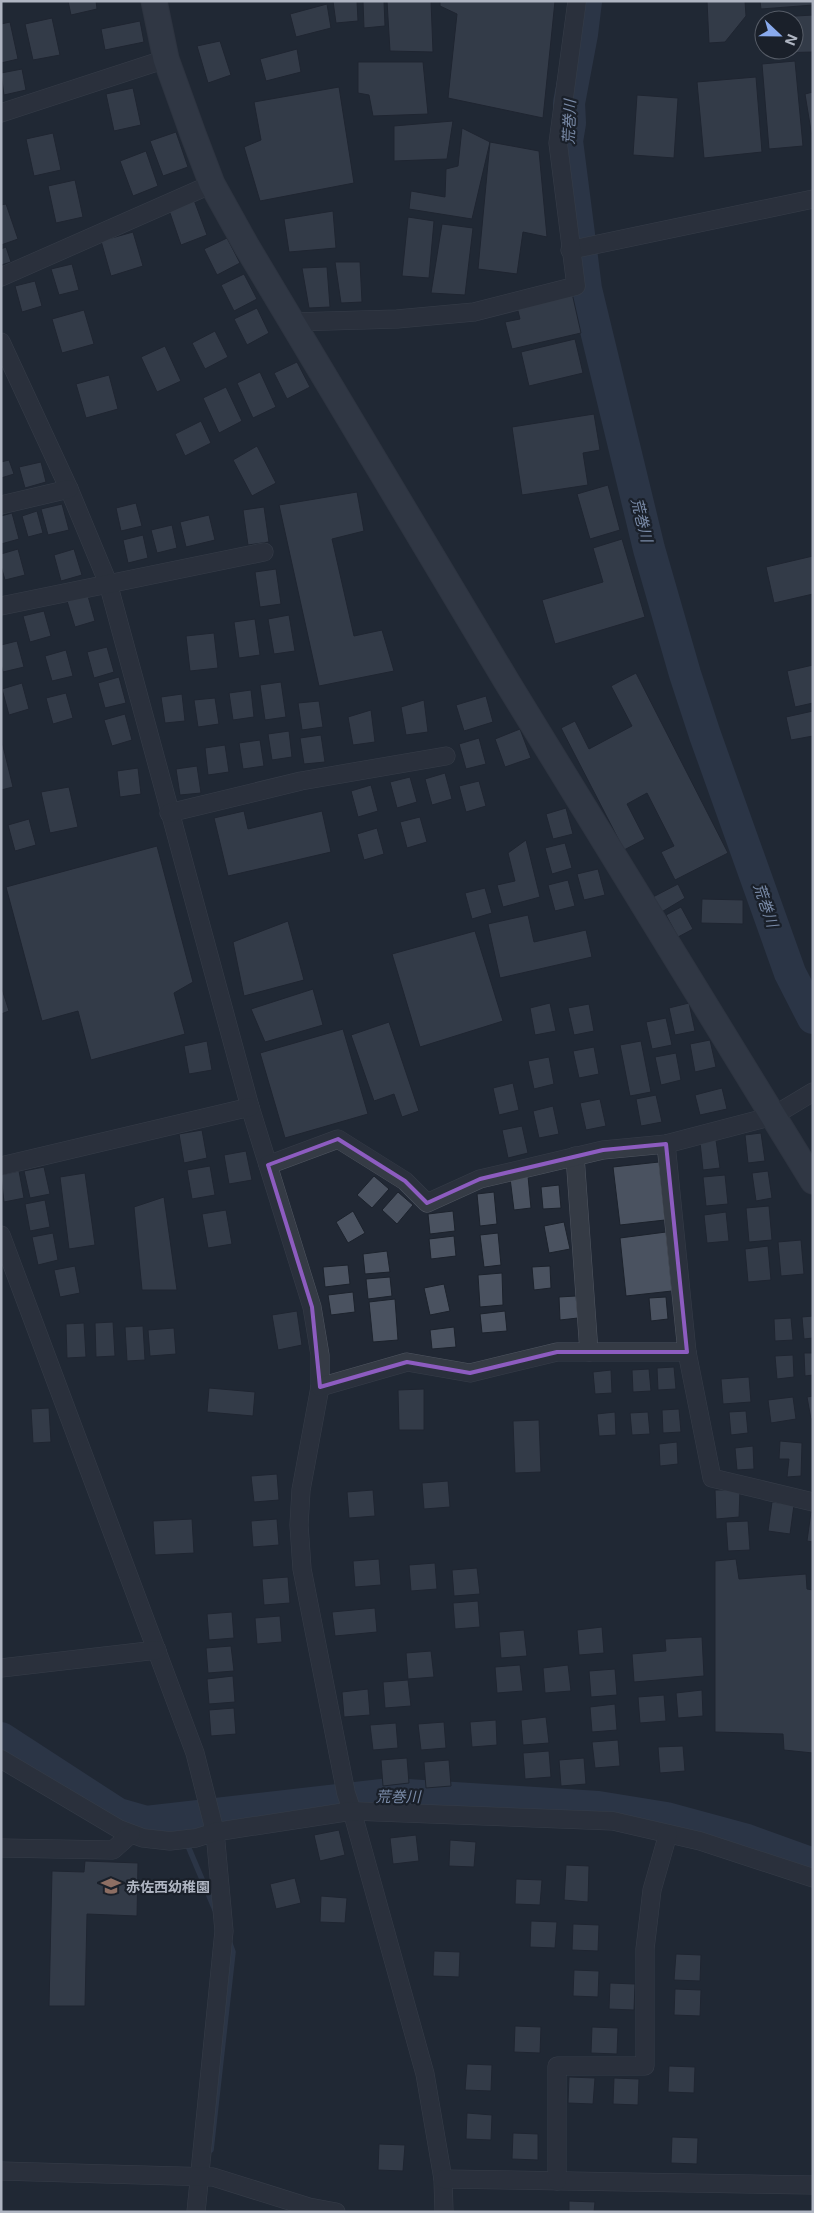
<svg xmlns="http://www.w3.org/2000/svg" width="814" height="2213" font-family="Inter,'Noto Sans JP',sans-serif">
<rect width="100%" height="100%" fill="#212834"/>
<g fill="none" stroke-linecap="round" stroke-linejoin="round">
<g stroke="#38465c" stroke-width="5.5">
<polyline points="177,1820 215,1910"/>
<polyline points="211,2150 233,1952 229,1941"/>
</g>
<g stroke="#38465c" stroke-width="32">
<polyline points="586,1 582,34 569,103 570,123 567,141 586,289 649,549 685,674 705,735 790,973 813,1018"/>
<polyline points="1,1738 118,1814 146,1822 391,1794 598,1807 666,1818 747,1840 813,1864"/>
</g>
</g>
<g fill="#4a5260" stroke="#1c222c">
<polygon points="68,1 96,1 97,9 71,15"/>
<polygon points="333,1 357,1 358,21 336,23"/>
<polygon points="363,1 384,1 385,26 364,28"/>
<polygon points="387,1 431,1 433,52 390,51"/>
<polygon points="440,1 555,1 543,118 448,98 457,14 440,6"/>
<polygon points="707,1 745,1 746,16 725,42 709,43"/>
<polygon points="760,1 813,1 813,5 761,9"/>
<polygon points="327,4 331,28 296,37 290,14"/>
<polygon points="813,15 813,52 772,53 771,50 794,50 794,20 764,21 763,18"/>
<polygon points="52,18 60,55 33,60 25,24"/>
<polygon points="140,21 144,42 105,50 101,29"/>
<polygon points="10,22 18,59 1,63 1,24"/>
<polygon points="220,41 231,75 208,83 197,46"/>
<polygon points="297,49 301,72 266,81 260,59"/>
<polygon points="795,61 803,146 769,149 762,64"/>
<polygon points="358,62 423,62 428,114 373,116 369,95 358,93"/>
<polygon points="22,69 26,90 4,95 1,73"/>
<polygon points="756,77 762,152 704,158 697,82"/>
<polygon points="339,87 354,183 260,201 244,147 261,140 254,102"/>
<polygon points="133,88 141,125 114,131 106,94"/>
<polygon points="813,92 813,143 805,94"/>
<polygon points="637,95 678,98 674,158 633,155"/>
<polygon points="453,121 447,159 394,161 394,126"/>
<polygon points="462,128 490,142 472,219 409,209 411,191 445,197 446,169 458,166"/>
<polygon points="176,132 188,167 163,176 150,141"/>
<polygon points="53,133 61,170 34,176 26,139"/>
<polygon points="490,142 539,151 547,237 523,232 517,274 478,269"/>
<polygon points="146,151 158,186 133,196 120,161"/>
<polygon points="75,180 83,217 56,223 48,186"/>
<polygon points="194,200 207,235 181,245 169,210"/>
<polygon points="6,204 18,239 1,245 1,205"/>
<polygon points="333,211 336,248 289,252 284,219"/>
<polygon points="408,217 434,221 429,278 402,276"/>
<polygon points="442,224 473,228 465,295 431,293"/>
<polygon points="133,232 143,266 111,276 101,241"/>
<polygon points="227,238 240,263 217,275 204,249"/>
<polygon points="6,247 11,262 1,265 1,249"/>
<polygon points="335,262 360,262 362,302 341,303"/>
<polygon points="72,264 79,290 59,295 51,269"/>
<polygon points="327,267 330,307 309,308 302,268"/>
<polygon points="244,274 257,299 234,311 221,285"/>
<polygon points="35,281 42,306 22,312 15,286"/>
<polygon points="572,293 581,333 512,349 505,322 520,319 517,307"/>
<polygon points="257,308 269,333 247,345 234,319"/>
<polygon points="84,310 94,344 62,353 52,319"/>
<polygon points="215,331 228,357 205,369 192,343"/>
<polygon points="575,339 583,373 529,386 521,352"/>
<polygon points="165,346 181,381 157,392 141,357"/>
<polygon points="297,362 310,387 287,399 274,373"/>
<polygon points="260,372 276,407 253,418 237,383"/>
<polygon points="109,375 118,409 86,418 76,384"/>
<polygon points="226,387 242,421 219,433 203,398"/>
<polygon points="594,414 600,450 583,453 588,485 522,495 512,427"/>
<polygon points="201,421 211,443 185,456 175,434"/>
<polygon points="257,446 276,483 252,496 233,460"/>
<polygon points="9,460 14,474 1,478 1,462"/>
<polygon points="41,462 46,482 25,488 19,467"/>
<polygon points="608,485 620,530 590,539 577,494"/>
<polygon points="357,492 364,531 332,539 354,636 382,630 394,671 319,686 279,505"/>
<polygon points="136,503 142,526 121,531 116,508"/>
<polygon points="62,504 69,530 48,535 41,509"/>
<polygon points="264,507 269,542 248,545 243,510"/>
<polygon points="37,511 43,533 28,537 22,516"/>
<polygon points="12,513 19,539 1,544 1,516"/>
<polygon points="209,515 215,540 186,547 180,522"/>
<polygon points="172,525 177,548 157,553 151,530"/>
<polygon points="143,535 148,558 128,563 123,540"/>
<polygon points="622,539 645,617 555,644 542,600 603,582 593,548"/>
<polygon points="18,549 25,575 5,580 1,566 1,554"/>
<polygon points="74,549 82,575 61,581 54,555"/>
<polygon points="813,556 813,594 774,603 766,567"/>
<polygon points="276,569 281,604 260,607 255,572"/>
<polygon points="88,596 95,621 75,627 67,601"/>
<polygon points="44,611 51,636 30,642 23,616"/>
<polygon points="289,615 295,651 274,654 268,619"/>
<polygon points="255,619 260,655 239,658 234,622"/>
<polygon points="214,633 218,668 190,671 186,636"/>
<polygon points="17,641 24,667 3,672 1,664 1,645"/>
<polygon points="107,647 114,672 94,678 87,652"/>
<polygon points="66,650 73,676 52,681 45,656"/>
<polygon points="813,665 813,703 795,707 787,671"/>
<polygon points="636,673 728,853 675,880 661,852 674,846 647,793 627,804 645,839 624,850 561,728 575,721 589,749 632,726 611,686"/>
<polygon points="119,677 126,703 105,708 98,683"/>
<polygon points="281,682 286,717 265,720 260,685"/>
<polygon points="22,683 29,709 9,715 2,689"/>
<polygon points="251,690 254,717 233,720 229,693"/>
<polygon points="66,693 73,718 53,724 46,698"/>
<polygon points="182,694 185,721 165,723 161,697"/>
<polygon points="486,696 493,722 464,731 456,705"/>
<polygon points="215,698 219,724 198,727 194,700"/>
<polygon points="424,700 428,732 406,735 401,707"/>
<polygon points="319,701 323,727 302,730 298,703"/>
<polygon points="371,710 375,742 353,745 348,717"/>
<polygon points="813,711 813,736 791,740 786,717"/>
<polygon points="125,714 132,740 112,746 104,720"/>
<polygon points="520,729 531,758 505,767 495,739"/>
<polygon points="289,731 292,757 272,760 268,734"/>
<polygon points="321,735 325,762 304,764 300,738"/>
<polygon points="1,738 13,787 1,790"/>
<polygon points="479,738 486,764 466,769 459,744"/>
<polygon points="260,740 264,766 243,769 239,743"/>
<polygon points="225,745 229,772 208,775 205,748"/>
<polygon points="197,766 201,793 180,795 176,769"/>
<polygon points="138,768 141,794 120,797 117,771"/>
<polygon points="445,773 452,799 432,805 425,779"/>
<polygon points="410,777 417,802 397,808 390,782"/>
<polygon points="479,781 486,806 466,812 459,786"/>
<polygon points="371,785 378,811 358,817 351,791"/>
<polygon points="69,787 78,827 50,833 41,792"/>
<polygon points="566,808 573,834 553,839 546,814"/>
<polygon points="244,811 248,829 322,811 331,852 228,876 214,818"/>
<polygon points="420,817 427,842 407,848 400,822"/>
<polygon points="29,819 36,845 15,851 8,825"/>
<polygon points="377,828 384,854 364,860 357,834"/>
<polygon points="526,840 540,897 503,907 497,885 515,881 508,853"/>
<polygon points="565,843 572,868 552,874 545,848"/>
<polygon points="157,846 193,982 174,993 185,1034 91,1060 78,1011 42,1021 6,887"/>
<polygon points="598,869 605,895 584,900 577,874"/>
<polygon points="568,880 575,906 555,911 548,885"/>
<polygon points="678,884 685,898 660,913 651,898"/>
<polygon points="485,888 492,913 472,919 465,893"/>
<polygon points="702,899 743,900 743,924 701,923"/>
<polygon points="681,907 693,929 678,937 666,915"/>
<polygon points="528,915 534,942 586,930 592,957 500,978 488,924"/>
<polygon points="288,921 304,980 244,996 233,942"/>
<polygon points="475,931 503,1021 420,1047 392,954"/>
<polygon points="1,986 9,1011 1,1014"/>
<polygon points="313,989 323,1025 265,1042 251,1009"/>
<polygon points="550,1003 556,1031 535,1035 530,1008"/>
<polygon points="689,1003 695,1031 675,1035 669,1008"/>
<polygon points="589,1004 594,1031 574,1035 568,1008"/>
<polygon points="666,1018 672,1045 652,1049 646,1022"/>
<polygon points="389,1022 419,1111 402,1117 394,1094 374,1101 351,1035"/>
<polygon points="343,1029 368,1114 285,1138 260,1053"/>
<polygon points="710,1040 716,1067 695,1072 690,1044"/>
<polygon points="207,1041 212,1070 189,1074 184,1046"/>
<polygon points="641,1041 651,1092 630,1096 620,1045"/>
<polygon points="594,1047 599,1074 579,1078 573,1051"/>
<polygon points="676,1053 681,1080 661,1085 655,1057"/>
<polygon points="549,1057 554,1084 534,1089 528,1061"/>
<polygon points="513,1083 519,1110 499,1115 493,1088"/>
<polygon points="722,1088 727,1109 700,1115 695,1095"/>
<polygon points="656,1095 662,1122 641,1126 636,1099"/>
<polygon points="600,1099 606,1126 586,1130 580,1103"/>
<polygon points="553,1106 559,1134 539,1138 533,1111"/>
<polygon points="522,1126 528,1153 508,1158 502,1130"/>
<polygon points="202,1130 207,1158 184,1163 179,1134"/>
<polygon points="761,1133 765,1161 748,1163 745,1135"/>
<polygon points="716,1140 720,1168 703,1170 700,1142"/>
<polygon points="246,1151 252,1180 229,1184 224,1155"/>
<polygon points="659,1162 665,1220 620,1225 613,1167"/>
<polygon points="210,1166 215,1195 192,1199 187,1170"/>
<polygon points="44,1167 50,1194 30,1198 24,1171"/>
<polygon points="19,1171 24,1198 4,1202 1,1175"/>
<polygon points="768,1171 772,1198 756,1201 752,1173"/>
<polygon points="85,1173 95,1245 69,1249 60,1177"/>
<polygon points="725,1175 728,1204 706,1206 703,1177"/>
<polygon points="374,1176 389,1189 372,1208 357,1195"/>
<polygon points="528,1176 531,1208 514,1210 510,1178"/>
<polygon points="559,1185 561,1208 543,1209 541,1187"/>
<polygon points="398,1192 413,1205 397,1224 382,1210"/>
<polygon points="494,1192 497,1224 480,1226 477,1194"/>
<polygon points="164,1197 177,1290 142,1290 134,1207"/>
<polygon points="45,1200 50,1227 30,1231 25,1204"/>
<polygon points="769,1206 772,1240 749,1242 746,1208"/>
<polygon points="226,1210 232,1244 208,1248 202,1214"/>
<polygon points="353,1211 365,1233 348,1243 336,1222"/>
<polygon points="453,1211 455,1231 430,1234 428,1214"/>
<polygon points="726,1212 729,1241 707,1243 704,1215"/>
<polygon points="564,1222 570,1249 549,1253 544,1226"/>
<polygon points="666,1232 672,1291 626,1296 620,1238"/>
<polygon points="53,1233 58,1260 38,1265 32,1237"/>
<polygon points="498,1233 501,1265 484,1267 480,1235"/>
<polygon points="454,1236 456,1256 431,1259 429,1239"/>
<polygon points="801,1240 804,1274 781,1276 778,1242"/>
<polygon points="768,1246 771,1280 748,1282 745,1249"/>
<polygon points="387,1251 390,1272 365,1274 363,1254"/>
<polygon points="348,1265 350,1284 325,1287 323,1267"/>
<polygon points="75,1266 80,1293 60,1297 54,1270"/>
<polygon points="550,1266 551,1288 534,1290 532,1267"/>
<polygon points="502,1273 503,1305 480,1307 478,1275"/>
<polygon points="390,1277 392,1296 368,1299 366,1279"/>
<polygon points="444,1284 450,1311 430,1315 424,1288"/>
<polygon points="353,1292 355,1312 331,1315 328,1295"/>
<polygon points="576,1296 578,1318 560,1320 559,1297"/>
<polygon points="666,1297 668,1319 651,1321 649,1298"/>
<polygon points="395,1299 398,1340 373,1342 369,1302"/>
<polygon points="297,1311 302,1345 278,1350 272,1315"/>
<polygon points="505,1311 507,1331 482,1333 480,1314"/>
<polygon points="813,1316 813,1338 804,1339 802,1317"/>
<polygon points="791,1318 793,1340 775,1341 774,1319"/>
<polygon points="113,1322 115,1356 96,1357 95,1323"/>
<polygon points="84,1323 86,1357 67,1358 66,1324"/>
<polygon points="143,1326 145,1360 127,1361 125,1327"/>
<polygon points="454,1327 456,1347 432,1349 430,1330"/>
<polygon points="174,1328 176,1354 150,1356 148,1330"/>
<polygon points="804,1353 813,1353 813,1375 805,1376"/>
<polygon points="793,1355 794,1377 777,1379 775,1356"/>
<polygon points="674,1367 676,1389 658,1390 657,1368"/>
<polygon points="649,1369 651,1391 633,1392 632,1370"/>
<polygon points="611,1370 612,1393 595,1394 593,1372"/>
<polygon points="749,1377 751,1402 723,1404 721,1379"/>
<polygon points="209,1388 255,1392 253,1416 207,1412"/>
<polygon points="424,1389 424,1430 399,1430 398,1390"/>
<polygon points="813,1396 813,1419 811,1419 807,1397"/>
<polygon points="793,1397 796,1419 771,1423 768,1400"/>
<polygon points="49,1408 51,1442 33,1443 31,1409"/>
<polygon points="679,1409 681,1432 663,1433 662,1410"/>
<polygon points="746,1411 748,1433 731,1435 729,1412"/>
<polygon points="615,1412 616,1435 599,1436 597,1414"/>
<polygon points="648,1412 650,1434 632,1435 630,1413"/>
<polygon points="539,1420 541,1472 515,1473 513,1421"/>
<polygon points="780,1441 802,1443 801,1476 787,1477 789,1459 779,1459"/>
<polygon points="677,1442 678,1464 660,1466 659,1444"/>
<polygon points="753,1446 754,1469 737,1470 735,1448"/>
<polygon points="277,1474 279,1500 254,1502 251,1476"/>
<polygon points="448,1481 450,1507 424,1509 422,1483"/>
<polygon points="373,1490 375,1516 349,1518 347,1492"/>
<polygon points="715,1490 740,1490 739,1517 716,1519"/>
<polygon points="772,1502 794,1505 790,1534 768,1531"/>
<polygon points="811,1512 813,1512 813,1542 807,1541"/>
<polygon points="192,1519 194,1553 155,1555 153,1521"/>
<polygon points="277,1519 279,1545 253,1547 251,1521"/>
<polygon points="748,1521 750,1550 728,1551 726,1522"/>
<polygon points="379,1559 381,1585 355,1587 353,1561"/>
<polygon points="736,1559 739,1579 806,1574 807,1589 813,1590 813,1753 784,1750 783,1734 715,1732 715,1561"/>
<polygon points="435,1563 437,1589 411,1591 409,1565"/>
<polygon points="477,1568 480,1594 454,1596 452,1570"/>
<polygon points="288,1577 290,1603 264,1605 262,1579"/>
<polygon points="478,1601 480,1627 455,1629 453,1603"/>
<polygon points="375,1608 377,1632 335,1636 332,1612"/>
<polygon points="232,1612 234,1638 209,1640 207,1614"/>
<polygon points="280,1616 282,1642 257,1644 255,1618"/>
<polygon points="602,1627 604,1653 579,1655 577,1630"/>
<polygon points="524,1630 527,1656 501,1658 499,1632"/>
<polygon points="702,1637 704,1676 634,1682 632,1654 666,1651 665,1639"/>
<polygon points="231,1646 234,1671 208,1673 206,1648"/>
<polygon points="431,1651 434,1677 408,1679 406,1653"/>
<polygon points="520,1665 523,1691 497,1693 495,1667"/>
<polygon points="568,1665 571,1691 545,1693 543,1668"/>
<polygon points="615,1669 617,1695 591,1697 589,1671"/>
<polygon points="233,1676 235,1702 209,1704 207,1679"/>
<polygon points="408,1680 411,1706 385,1708 383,1682"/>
<polygon points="368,1689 370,1715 344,1717 342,1692"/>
<polygon points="702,1690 703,1716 678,1718 676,1693"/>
<polygon points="664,1695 666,1721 640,1723 638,1697"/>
<polygon points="615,1704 617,1730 592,1732 590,1707"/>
<polygon points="234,1708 236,1734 211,1736 209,1710"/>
<polygon points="546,1717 549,1743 523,1745 521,1720"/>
<polygon points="496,1720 497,1745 472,1747 470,1722"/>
<polygon points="444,1722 446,1748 421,1750 418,1724"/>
<polygon points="396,1723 398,1748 373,1750 370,1725"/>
<polygon points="618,1740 620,1766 595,1768 592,1742"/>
<polygon points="683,1746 685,1771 660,1773 658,1747"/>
<polygon points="549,1751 551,1777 525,1779 523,1753"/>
<polygon points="407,1758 409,1783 383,1786 381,1760"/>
<polygon points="584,1758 586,1784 561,1786 559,1760"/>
<polygon points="449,1760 451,1786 426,1788 424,1762"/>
<polygon points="339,1830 345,1855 320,1861 314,1835"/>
<polygon points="416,1835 419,1861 393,1864 390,1838"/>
<polygon points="450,1840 476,1842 474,1867 449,1866"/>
<polygon points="85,1861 138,1863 137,1916 87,1914 85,2006 49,2006 52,1871 84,1872"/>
<polygon points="566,1865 589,1866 588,1902 564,1900"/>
<polygon points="295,1878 301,1903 276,1909 270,1884"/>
<polygon points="516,1879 542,1880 540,1905 515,1904"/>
<polygon points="321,1896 347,1898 345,1923 320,1922"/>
<polygon points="531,1921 557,1922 555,1948 530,1947"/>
<polygon points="573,1924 599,1925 598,1951 572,1950"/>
<polygon points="434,1951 460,1952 459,1977 433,1976"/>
<polygon points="676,1954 701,1955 700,1981 674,1980"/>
<polygon points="574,1970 599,1971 598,1997 573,1996"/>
<polygon points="610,1983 635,1984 634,2010 609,2009"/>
<polygon points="675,1989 701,1990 700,2016 674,2015"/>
<polygon points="515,2026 541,2027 540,2053 514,2052"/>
<polygon points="592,2027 618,2028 617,2054 591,2053"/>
<polygon points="467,2064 492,2065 491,2091 465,2090"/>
<polygon points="669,2066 695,2067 694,2093 668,2092"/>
<polygon points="569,2077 595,2078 593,2104 568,2103"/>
<polygon points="614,2078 639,2079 638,2105 613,2104"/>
<polygon points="467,2113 492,2115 491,2140 466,2139"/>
<polygon points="513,2133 538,2134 538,2160 512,2159"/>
<polygon points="672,2137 698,2138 697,2164 671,2163"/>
<polygon points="379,2144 405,2145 403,2171 378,2170"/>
<polygon points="569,2201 595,2202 594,2212 569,2212"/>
</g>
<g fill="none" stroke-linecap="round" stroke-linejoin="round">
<defs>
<g id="street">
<polyline points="1,113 166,59"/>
<polyline points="570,250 813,199"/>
<polyline points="1,277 212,184"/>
<polyline points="293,322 397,319 474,312 576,286 558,143 577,1"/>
<polyline points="1,342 69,489 108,583 250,1107 312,1307 320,1355 320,1387 301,1490 299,1525 302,1569 346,1793 352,1811 425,2074 443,2179 444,2212"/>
<polyline points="1,505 69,489"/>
<polyline points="1,606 264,552"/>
<polyline points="169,813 301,781 446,756"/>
<polyline points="666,1144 687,1352"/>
<polyline points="575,1156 589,1352"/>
<polyline points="268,1165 338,1139 405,1181 427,1203 480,1179 603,1150 666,1144 773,1116 813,1092"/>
<polyline points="1,1166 250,1107"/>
<polyline points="1,1235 195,1753 215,1832 224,1931 196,2212"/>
<polyline points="320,1387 407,1362 470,1373 557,1352 687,1352 712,1478 813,1502"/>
<polyline points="1,1668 157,1650"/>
<polyline points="1,1759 119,1829 143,1838 170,1841 196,1838 215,1832 352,1811 613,1821 700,1841 813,1878"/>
<polyline points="1,1848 113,1850 131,1834"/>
<polyline points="1,2171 213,2177 309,2207 336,2212"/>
<polyline points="443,2179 813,2185"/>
<polyline points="557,2181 557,2066 645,2066 645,1949 652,1890 668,1834"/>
</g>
<polyline id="secondary" points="154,1 166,59 193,134 212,184 247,247 507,682 813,1181"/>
</defs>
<use href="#street" stroke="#4f5560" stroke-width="19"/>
<use href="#secondary" stroke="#3e444f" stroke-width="27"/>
<use href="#street" stroke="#353b45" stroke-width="18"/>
<use href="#secondary" stroke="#434a58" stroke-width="25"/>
</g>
<path d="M0 0H814V2213H0ZM 338,1139 L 405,1181 L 427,1203 L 480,1179 L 603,1150 L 666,1144 L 687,1352 L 557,1352 L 470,1373 L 407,1362 L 320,1387 L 312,1307 L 268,1165 Z" fill="#212834" fill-opacity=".55" fill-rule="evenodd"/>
<path fill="none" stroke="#8d5cc0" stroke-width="4" stroke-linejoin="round" d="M 338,1139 L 405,1181 L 427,1203 L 480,1179 L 603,1150 L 666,1144 L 687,1352 L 557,1352 L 470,1373 L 407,1362 L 320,1387 L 312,1307 L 268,1165 Z"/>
<defs>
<symbol id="school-bare" viewBox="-9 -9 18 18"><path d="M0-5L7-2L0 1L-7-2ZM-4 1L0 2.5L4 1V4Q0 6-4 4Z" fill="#8d6e63" stroke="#1a202a" stroke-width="2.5" paint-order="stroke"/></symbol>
</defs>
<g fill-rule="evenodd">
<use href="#school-bare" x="97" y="1872" width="28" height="28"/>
</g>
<g text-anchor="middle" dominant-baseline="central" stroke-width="4.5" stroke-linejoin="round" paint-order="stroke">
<g font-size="14" font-weight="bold" fill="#afb5c2" stroke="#1a202a" text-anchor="start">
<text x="126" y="1886">赤佐西幼稚園</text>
</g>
<g font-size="15" font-style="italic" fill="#7a8ba8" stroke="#1a202a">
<text transform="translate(569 122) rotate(-88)">荒巻川</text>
<text transform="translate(642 520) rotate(76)">荒巻川</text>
<text transform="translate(766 905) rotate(71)">荒巻川</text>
<text x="398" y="1796">荒巻川</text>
</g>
</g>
<rect width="814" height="2213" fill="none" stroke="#afb5c2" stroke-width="5"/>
<g transform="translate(779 35) rotate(112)"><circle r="24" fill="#1a202a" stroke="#565c67"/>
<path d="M0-4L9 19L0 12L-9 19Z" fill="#89aaed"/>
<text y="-8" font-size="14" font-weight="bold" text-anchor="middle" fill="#afb5c2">N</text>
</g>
</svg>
